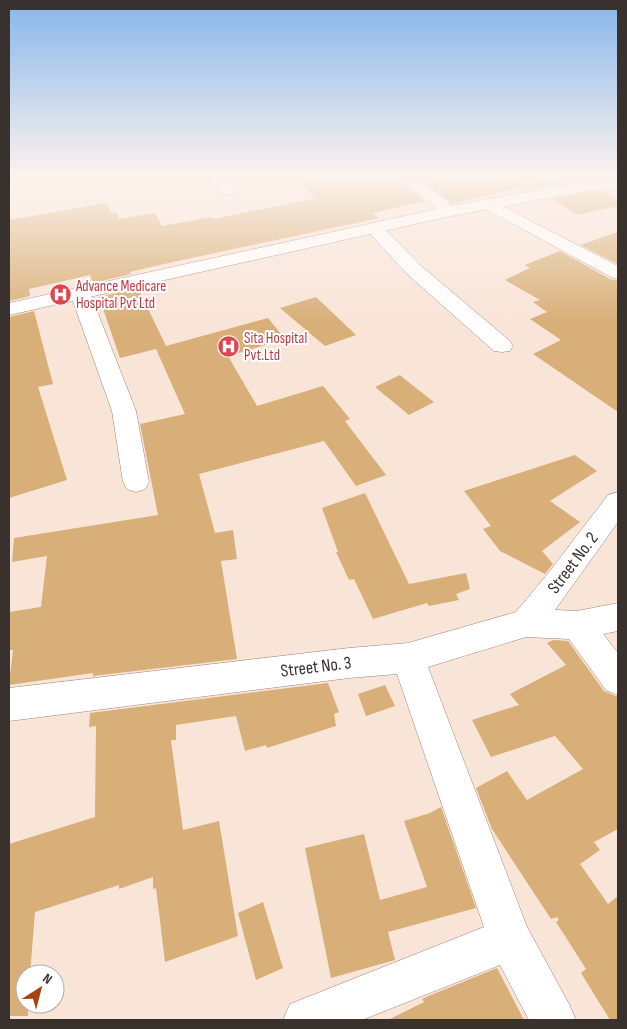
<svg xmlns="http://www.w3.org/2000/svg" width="627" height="1029" font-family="'Sofia Sans Condensed',sans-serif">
<rect width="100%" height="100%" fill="#f9e4d8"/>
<g fill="#d8af78">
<polygon points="293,177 395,177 424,201 373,213 379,218 173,262 130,272 131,274 93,283 90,275 29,289 30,296 9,301 9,220 107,203 111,213 117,212 119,219 155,213 162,226 212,217 213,219 316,198"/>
<polygon points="418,177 581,177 585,180 537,188 525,181 526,186 452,204"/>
<polygon points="601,190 618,201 618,206 577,215 553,199"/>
<polygon points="618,232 618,264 580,245"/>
<polygon points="560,251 610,279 618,281 618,412 533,354 561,340 530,319 547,312 533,302 540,300 505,280 530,268 525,265"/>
<polygon points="138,288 166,346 268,318 285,339 228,356 257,406 323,386 350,419 345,421 386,475 356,486 324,441 199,474 215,533 233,530 237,559 221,561 237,659 93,676 93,673 9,685 13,650 9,650 9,612 41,607 47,556 12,562 14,538 158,515 140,424 185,414 156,349 120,358 99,297"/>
<polygon points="316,297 356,335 325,346 280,308"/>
<polygon points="34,311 53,384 38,387 67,480 9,498 9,317"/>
<polygon points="400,375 407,381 434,402 409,415 375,387"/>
<polygon points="575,455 597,471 550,501 580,522 542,551 553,564 545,574 500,551 483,529 491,526 464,491"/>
<polygon points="365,493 409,584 466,573 470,589 456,594 459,600 429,606 427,603 373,619 354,579 349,580 336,552 338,552 322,508"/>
<polygon points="553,640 568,641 604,691 618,697 618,829 594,842 600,850 580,864 608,904 618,896 618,1020 610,1020 581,973 586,969 556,922 559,920 557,917 551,919 492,829 476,788 507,771 527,800 583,769 555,736 491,757 472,720 519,705 510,694 566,665 547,643"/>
<polygon points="328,683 339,712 334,714 336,726 267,748 266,745 245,751 236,716 176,725 176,740 171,740 183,830 219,821 238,936 165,962 156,888 153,889 153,877 119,889 119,885 35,912 30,974 25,974 25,1004 28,1004 28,1016 9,1016 9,844 95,817 96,726 89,727 90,713"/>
<polygon points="385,685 395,706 366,716 358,694"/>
<polygon points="441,807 476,908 388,932 395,960 331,978 305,848 364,834 380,900 427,887 404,821 430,813"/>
<polygon points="263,902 283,968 256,980 238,913"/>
<polygon points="497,968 524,1020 388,1020 424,1002 422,999 431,995"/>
</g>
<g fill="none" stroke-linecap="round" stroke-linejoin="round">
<defs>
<g id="minor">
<polygon points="208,177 224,177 237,191 235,194 223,194"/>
<polygon points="397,177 415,177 447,201 454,212 452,215 440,215 435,207"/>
<polygon points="490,200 618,266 618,279 611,277 484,208 482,205 484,202"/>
<polygon points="374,223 380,224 421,266 510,341 513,346 510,351 502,352 494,351 407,274 365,228 368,224"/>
<polygon points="80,287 87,289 90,293 136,411 149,482 145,489 136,492 127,489 123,482 112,411 70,293 73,289"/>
<polygon points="618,492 618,522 555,610 577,611 618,603 618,631 603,634 618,653 618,695 606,690 569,639 526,637 428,667 527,927 569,1004 576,1020 529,1020 500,965 362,1020 283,1020 290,1004 484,927 397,674 349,678 9,721 9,688 349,648 408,643 516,612 550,571 608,495"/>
</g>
<polygon id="major" points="610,177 618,177 618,185 446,217 9,315 9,303 446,207"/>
</defs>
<use href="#minor" stroke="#99867b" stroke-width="1"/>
<use href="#major" stroke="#99867b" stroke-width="1"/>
<use href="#minor" fill="#fff" fill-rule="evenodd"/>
<use href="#major" fill="#fff" fill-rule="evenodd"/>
</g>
<linearGradient id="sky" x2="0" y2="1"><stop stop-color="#87b6eb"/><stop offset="0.55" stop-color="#fcf3ed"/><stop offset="1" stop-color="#fcf3ed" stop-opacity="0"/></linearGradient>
<rect width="627" height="321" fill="url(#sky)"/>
<defs>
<symbol id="hospital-disc" viewBox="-11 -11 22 22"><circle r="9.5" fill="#e0444e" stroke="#fff"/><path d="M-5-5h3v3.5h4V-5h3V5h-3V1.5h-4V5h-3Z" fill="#fff"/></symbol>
</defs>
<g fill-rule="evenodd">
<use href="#hospital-disc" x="48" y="282" width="25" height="25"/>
<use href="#hospital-disc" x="216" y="334" width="25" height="25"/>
</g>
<g text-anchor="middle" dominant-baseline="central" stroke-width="4" stroke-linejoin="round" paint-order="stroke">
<g font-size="15" fill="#be3a42" stroke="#fff" text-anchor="start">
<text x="76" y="286">Advance Medicare<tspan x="76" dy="17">Hospital Pvt Ltd</tspan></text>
<text x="244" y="338">Sita Hospital<tspan x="244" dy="17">Pvt.Ltd</tspan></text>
</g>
<g font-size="18" fill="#39312d" stroke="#fff">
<text transform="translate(573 563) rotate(-53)">Street No. 2</text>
<text transform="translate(316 667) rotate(-7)">Street No. 3</text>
</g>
</g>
<rect width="627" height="1029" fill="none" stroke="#39312d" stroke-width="20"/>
<g transform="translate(40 989) rotate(36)"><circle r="24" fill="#ffffff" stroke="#b0adab"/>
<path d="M0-4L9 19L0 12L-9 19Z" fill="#a7430e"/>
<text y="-8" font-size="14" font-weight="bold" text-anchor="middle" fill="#39312d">N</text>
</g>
</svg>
